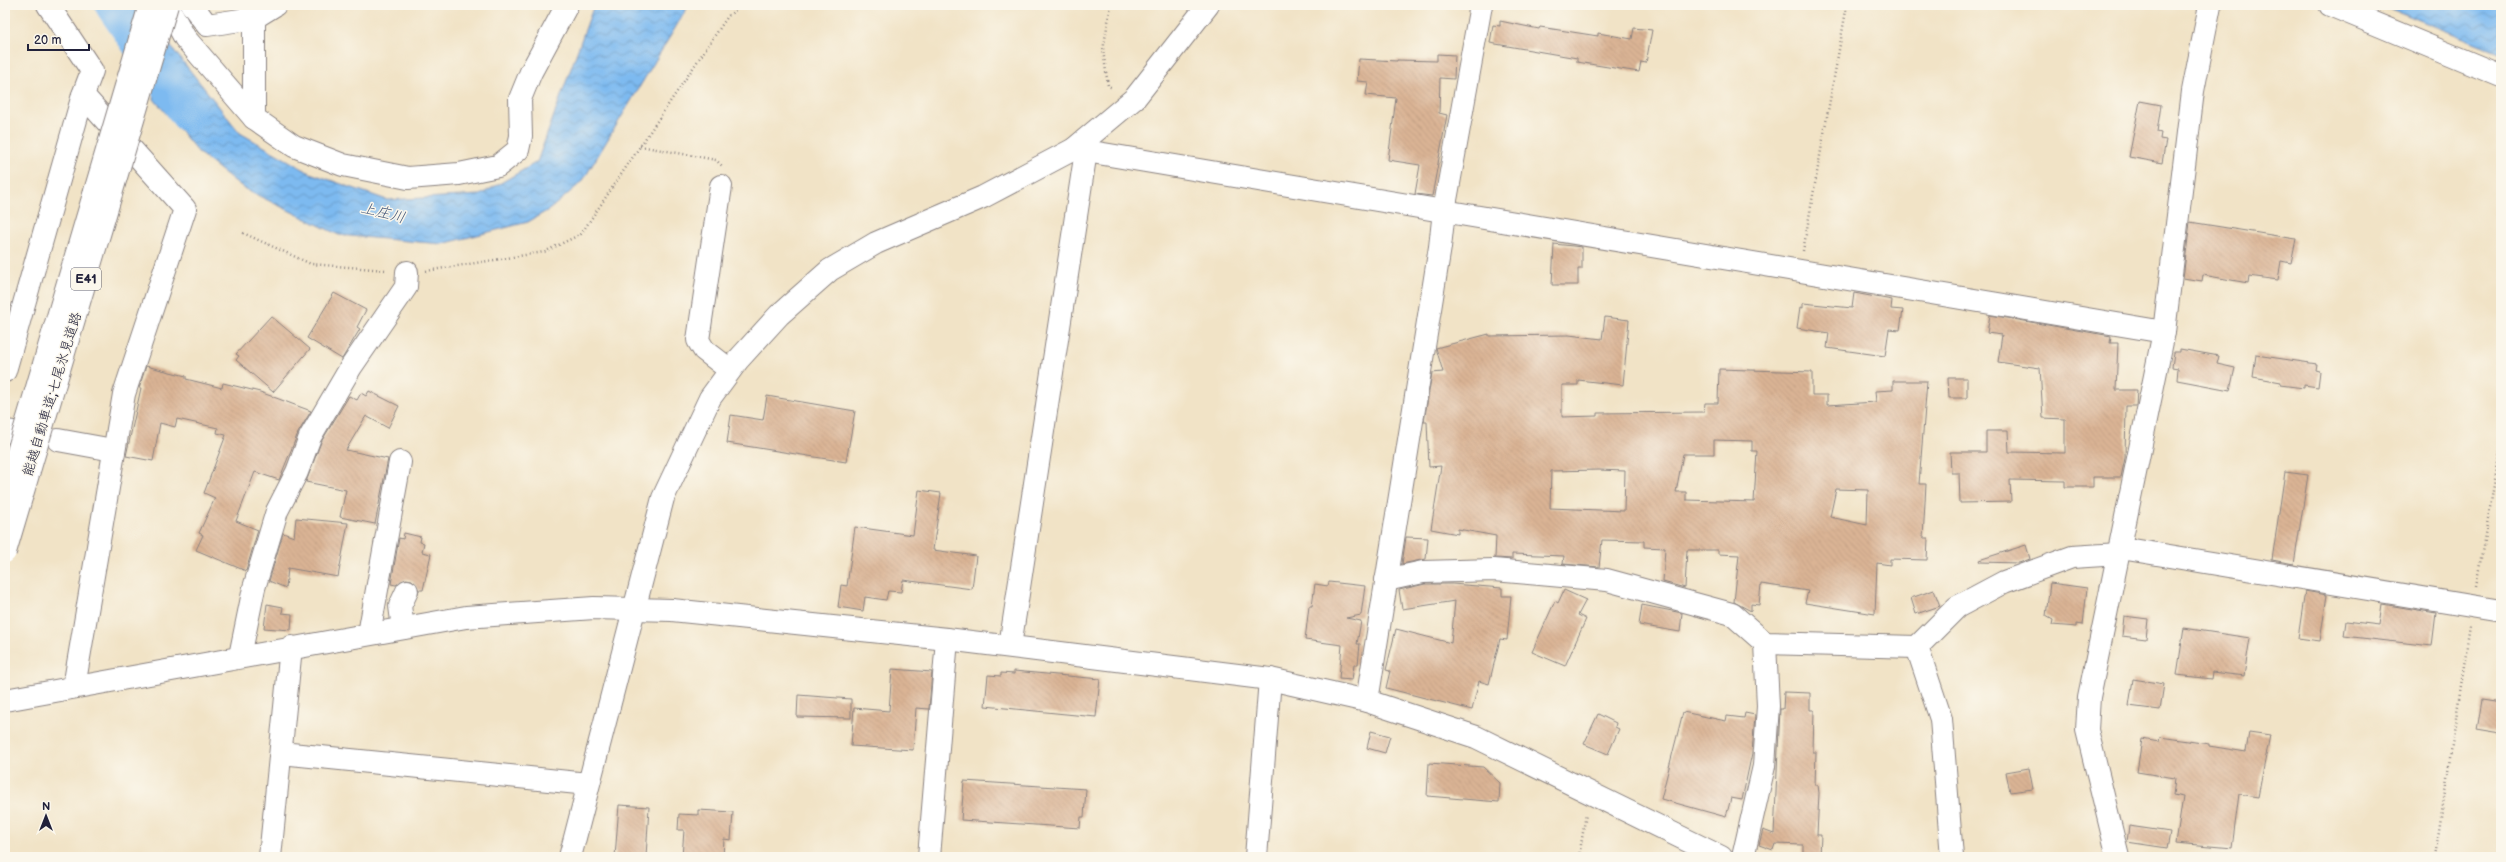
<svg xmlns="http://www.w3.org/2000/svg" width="2506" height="862" font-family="'Balsamiq Sans','Klee One',sans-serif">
<defs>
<pattern id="water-waves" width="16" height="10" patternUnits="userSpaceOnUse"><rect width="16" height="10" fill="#7dbaf0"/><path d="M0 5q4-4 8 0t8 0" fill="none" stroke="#6697c4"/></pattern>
<pattern id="building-back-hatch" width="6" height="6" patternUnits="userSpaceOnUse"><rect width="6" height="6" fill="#dab494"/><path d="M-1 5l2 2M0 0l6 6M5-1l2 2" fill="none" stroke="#bb9a80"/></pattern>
</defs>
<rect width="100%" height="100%" fill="#fbf7ec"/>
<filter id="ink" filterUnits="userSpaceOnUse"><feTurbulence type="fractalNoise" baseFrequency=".025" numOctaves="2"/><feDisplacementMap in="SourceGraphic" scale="8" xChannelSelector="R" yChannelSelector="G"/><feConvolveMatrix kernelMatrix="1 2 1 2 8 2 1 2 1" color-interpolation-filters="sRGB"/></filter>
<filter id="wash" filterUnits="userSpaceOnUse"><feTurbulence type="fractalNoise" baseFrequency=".012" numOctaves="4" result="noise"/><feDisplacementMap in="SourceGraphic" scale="16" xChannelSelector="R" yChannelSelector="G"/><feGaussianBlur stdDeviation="0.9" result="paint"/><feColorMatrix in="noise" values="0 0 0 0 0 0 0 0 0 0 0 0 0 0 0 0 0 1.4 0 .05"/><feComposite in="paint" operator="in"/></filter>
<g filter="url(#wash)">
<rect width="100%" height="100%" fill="#f1e3c6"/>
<g fill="url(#water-waves)" stroke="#506e96">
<polygon points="594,5 689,5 582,182 550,209 528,222 442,244 339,235 245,189 199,153 154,99 168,43 240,133 310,173 387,200 480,195 537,162"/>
<polygon points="2382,5 2501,5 2501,53"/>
</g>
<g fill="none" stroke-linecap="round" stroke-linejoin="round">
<polyline stroke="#7dbaf0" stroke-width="36" points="113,5 188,114"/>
</g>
<g id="blocks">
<g fill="url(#building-back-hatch)" fill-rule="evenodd">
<polygon points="1500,21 1539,29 1540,27 1598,36 1598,33 1632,39 1634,28 1652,30 1646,63 1641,62 1639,72 1577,62 1577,58 1490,43 1493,25 1500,26"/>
<polygon points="1437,54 1455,55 1454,79 1440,78 1439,113 1447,115 1432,196 1415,194 1420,165 1388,160 1396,98 1366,95 1368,82 1357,81 1359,59 1397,61 1397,60 1437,61"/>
<polygon points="2140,101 2161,105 2157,132 2161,133 2160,139 2166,140 2162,163 2129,157"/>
<polygon points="2190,222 2296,239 2291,263 2281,261 2278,280 2249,276 2248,283 2203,275 2202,281 2183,278"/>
<polygon points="1554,244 1582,247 1582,269 1578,269 1578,285 1552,285"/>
<polygon points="334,293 366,310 357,327 360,329 342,359 307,338"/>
<polygon points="1854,293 1892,300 1891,309 1903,310 1900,330 1889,329 1885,356 1827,348 1829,333 1797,328 1800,307 1803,308 1803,303 1852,308"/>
<polygon points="1990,315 2111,336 2110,343 2118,343 2116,390 2137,390 2136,406 2126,406 2125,458 2121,477 2093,477 2093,487 2065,487 2065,481 2010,480 2011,502 1960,503 1959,473 1951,473 1950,452 1986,452 1986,431 2008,431 2009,452 2065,453 2065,419 2043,418 2040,368 1998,362 2002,335 1987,333"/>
<polygon points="271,316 310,349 273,392 236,360 239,356 236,354"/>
<path d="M 1605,317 L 1629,320 L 1623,385 L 1578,380 L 1578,385 L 1562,385 L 1562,417 L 1597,416 L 1597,413 L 1704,412 L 1705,403 L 1718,403 L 1719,369 L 1812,372 L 1812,395 L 1827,395 L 1827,405 L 1876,402 L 1875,391 L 1893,390 L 1893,381 L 1927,381 L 1919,484 L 1926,484 L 1923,538 L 1928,538 L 1927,560 L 1890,559 L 1890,565 L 1877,563 L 1875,614 L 1805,603 L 1808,591 L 1761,584 L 1759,605 L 1751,604 L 1751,611 L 1734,602 L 1739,555 L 1718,554 L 1718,550 L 1687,550 L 1685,588 L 1663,582 L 1665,548 L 1644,547 L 1644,541 L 1602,540 L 1599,567 L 1563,564 L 1564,556 L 1512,554 L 1512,559 L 1495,558 L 1496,536 L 1458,529 L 1458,534 L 1431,529 L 1441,466 L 1429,467 L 1427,422 L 1424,422 L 1432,373 L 1443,372 L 1436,348 L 1489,334 L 1489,336 L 1569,335 L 1602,339 ZM 1714,440 L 1752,441 L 1752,451 L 1757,451 L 1754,502 L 1686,500 L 1686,492 L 1676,492 L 1683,454 L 1714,454 ZM 1599,470 L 1625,471 L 1624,511 L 1550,508 L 1551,471 ZM 1836,489 L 1868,490 L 1867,525 L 1830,517 Z"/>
<polygon points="2180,349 2219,356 2217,364 2235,368 2230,390 2177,380 2178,368 2172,367 2174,352 2180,352"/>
<polygon points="2256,355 2317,364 2316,370 2320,371 2318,387 2304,385 2304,388 2280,385 2281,382 2253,377"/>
<polygon points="146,366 186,376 186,379 222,388 223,383 260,392 311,411 298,433 279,480 255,472 236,521 258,530 246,571 196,550 203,535 199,533 215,498 204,493 226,435 217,433 218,428 177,419 175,427 160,423 153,461 126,456 141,388 139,388"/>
<polygon points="1948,378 1967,378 1967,398 1949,398"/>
<polygon points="369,391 399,406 388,428 366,416 346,450 388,459 375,524 340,517 346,490 306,482 321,442 349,396 357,400 361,393 366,396"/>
<polygon points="767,396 855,411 846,462 727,443 731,415 763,420"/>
<polygon points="2285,472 2308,475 2294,564 2272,560"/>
<polygon points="919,490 941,493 933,550 976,556 972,589 903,580 901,592 888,591 886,600 865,597 863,611 838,607 841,585 847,586 855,527 913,535"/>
<polygon points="296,518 348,523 338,577 288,568 286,588 269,581 283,533 294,537"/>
<polygon points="404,533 421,537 420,542 424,543 422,552 431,554 423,590 419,590 412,580 406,579 396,585 391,584 399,538 403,539"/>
<polygon points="1406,537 1428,538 1426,559 1402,564"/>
<polygon points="2026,545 2030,559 2019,563 1980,562 1979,560"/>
<polygon points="1329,582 1365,586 1361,615 1346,618 1361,621 1357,644 1360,644 1358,665 1354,665 1352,680 1339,679 1342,645 1305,640 1309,606 1312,606 1315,584 1328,586"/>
<polygon points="2050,583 2087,588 2083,625 2077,624 2077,627 2052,625 2053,620 2046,616"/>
<polygon points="1425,584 1452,584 1502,588 1502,596 1511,596 1507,640 1500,639 1489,684 1479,681 1472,710 1386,688 1390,671 1386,670 1396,629 1451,643 1455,601 1402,609 1399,590"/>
<polygon points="1564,590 1586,600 1578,615 1586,619 1565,666 1532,652 1555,601 1558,603"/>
<polygon points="1934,590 1940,606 1916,614 1911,598"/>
<polygon points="2305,591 2327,595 2320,641 2298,638"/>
<polygon points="267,604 283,607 282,613 292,614 291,630 264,628"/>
<polygon points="2382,604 2436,613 2432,646 2344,636 2346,621 2379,625"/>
<polygon points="1642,605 1682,613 1680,632 1639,625"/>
<polygon points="2124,616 2148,619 2146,639 2122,636"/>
<polygon points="2184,628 2250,638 2244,676 2212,672 2211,679 2177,675"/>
<polygon points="892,669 932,672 929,709 916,708 913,750 851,746 854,708 889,711"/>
<polygon points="1014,671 1100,679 1096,717 985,706 988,675 1001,676 1001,673 1014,674"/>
<polygon points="2133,679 2164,684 2160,710 2129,706"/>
<polygon points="1784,692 1810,693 1810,710 1814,710 1813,752 1816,752 1815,785 1818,785 1819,793 1817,835 1821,835 1820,857 1803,857 1803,845 1775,844 1773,850 1759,845 1763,830 1774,834 1780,709 1783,709"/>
<polygon points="798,695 851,699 851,718 797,717"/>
<polygon points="2482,700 2501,703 2501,734 2477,730"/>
<polygon points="1683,712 1726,721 1727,716 1744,718 1745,713 1755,715 1752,753 1742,800 1731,798 1726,817 1661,799"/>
<polygon points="1598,714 1616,723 1615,727 1619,729 1608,754 1584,744"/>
<polygon points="1371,731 1390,736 1385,753 1367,748"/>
<polygon points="2249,732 2270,735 2258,797 2239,794 2232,848 2176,843 2183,797 2173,795 2175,778 2137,772 2142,739 2159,742 2160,737 2209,744 2209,746 2246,752"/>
<polygon points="1429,763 1483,767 1500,783 1499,802 1427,796"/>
<polygon points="2029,768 2033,789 2010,792 2006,772"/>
<polygon points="964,781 1086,789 1084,817 1081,817 1080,828 961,820"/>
<polygon points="619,805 649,807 646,857 615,857"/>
<polygon points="698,810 733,812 731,840 724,839 723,857 682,857 684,830 678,830 679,814 698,815"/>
<polygon points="2129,826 2170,832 2167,848 2127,842"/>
</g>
</g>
</g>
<g filter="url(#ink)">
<use href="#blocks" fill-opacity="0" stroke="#8a8280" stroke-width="1"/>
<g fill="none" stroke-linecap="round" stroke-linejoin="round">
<defs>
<g id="minor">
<polyline points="48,5 92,71 83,95"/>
<polyline points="167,5 185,38 254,118 254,18 275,5"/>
<polyline points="192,5 207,25 254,18"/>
<polyline points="2330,5 2501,76"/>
<polyline points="254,118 294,146 343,165 408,178 459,174 498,166 518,150 521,136 520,99 531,72 567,5"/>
<polyline points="1074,149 2164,332"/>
<polyline points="721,186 698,340 704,350 730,370"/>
<polyline points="5,371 83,95 185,209 124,394 74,687"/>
<polyline points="5,431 13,432"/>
<polyline points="58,440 113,450"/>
<polyline points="2121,548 2501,611"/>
<polyline points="1386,580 1423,572 1494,570 1607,580 1732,614 1765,643 1917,647 1957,607 2004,582 2072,557 2119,554"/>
<polyline points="403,628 400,606 407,591"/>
<polyline points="369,634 400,462"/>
<polyline points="1010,646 1086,151"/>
<polyline points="1917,647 1941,719 1952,857"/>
<polyline points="240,656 254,588 277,511 297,472 310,437 351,367 406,287 407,272"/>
<polyline points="1367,701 1440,247 1444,211 1481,5"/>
<polyline points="281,753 588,784"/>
<polyline points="270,857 291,647"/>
<polyline points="929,857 947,639"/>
<polyline points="1256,857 1270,679"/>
<polyline points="1743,857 1764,766 1768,706 1765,643"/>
<polyline points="2118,857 2087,730 2089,697 2164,332 2193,91 2210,5"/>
</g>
<g id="tertiary">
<polyline points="5,700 466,617 594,608 672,610 947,639 1270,679 1367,701 1476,737 1721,857"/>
<polyline points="570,857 663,498 710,398 738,360 779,315 830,270 876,243 983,197 1074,149 1135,98 1208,5"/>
</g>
</defs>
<use href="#minor" stroke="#8a8280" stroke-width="24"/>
<use href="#tertiary" stroke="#8a8280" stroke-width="24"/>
<g stroke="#8a8280" stroke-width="2.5" stroke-dasharray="1 3" stroke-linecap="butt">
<polyline points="1111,5 1103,50 1108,86 1113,88"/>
<polyline points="640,146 716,160 722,166"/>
<polyline points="243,233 311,264 386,270"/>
<polyline points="1803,251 1847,5"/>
<polyline points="426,271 544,252 581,234 728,16 742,5"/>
<polyline points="2476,586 2501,446"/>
<polyline points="1579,857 1586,814"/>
<polyline points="2435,857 2470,626"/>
</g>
<use href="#minor" stroke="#fff" stroke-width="22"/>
<use href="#tertiary" stroke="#fff" stroke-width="22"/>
<defs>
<g id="motorway-bridge">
<polyline points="5,496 150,5"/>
<polyline points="5,552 167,5"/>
</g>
</defs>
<use href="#motorway-bridge" stroke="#8a8280" stroke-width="24" stroke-linecap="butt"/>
<use href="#motorway-bridge" stroke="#fff" stroke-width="22"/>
</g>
</g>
<g text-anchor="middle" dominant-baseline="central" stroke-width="3" stroke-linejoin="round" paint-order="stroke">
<rect fill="#fbf7ec" stroke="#636270" stroke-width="1" x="71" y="268" width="30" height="22" rx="3"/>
<g font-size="13" font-weight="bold" fill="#22223b">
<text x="86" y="279">E41</text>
</g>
<g font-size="14" fill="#22223b" stroke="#fbf7ec">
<text transform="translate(52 394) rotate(-73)">能越自動車道;七尾氷見道路</text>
</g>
<g font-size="15" font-style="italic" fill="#42577a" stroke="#fbf7ec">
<text transform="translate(383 213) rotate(14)">上庄川</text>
</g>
</g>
<rect width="2506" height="862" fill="none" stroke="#fbf7ec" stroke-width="20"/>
<g transform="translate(46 816)" stroke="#fbf7ec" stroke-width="3" paint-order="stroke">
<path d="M0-3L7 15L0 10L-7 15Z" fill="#22223b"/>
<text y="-6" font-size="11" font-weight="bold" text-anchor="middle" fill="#22223b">N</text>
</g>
<path d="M28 44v6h61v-6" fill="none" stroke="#22223b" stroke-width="2"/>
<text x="34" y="44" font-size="12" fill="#22223b" stroke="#fbf7ec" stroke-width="3" paint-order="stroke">20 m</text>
</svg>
